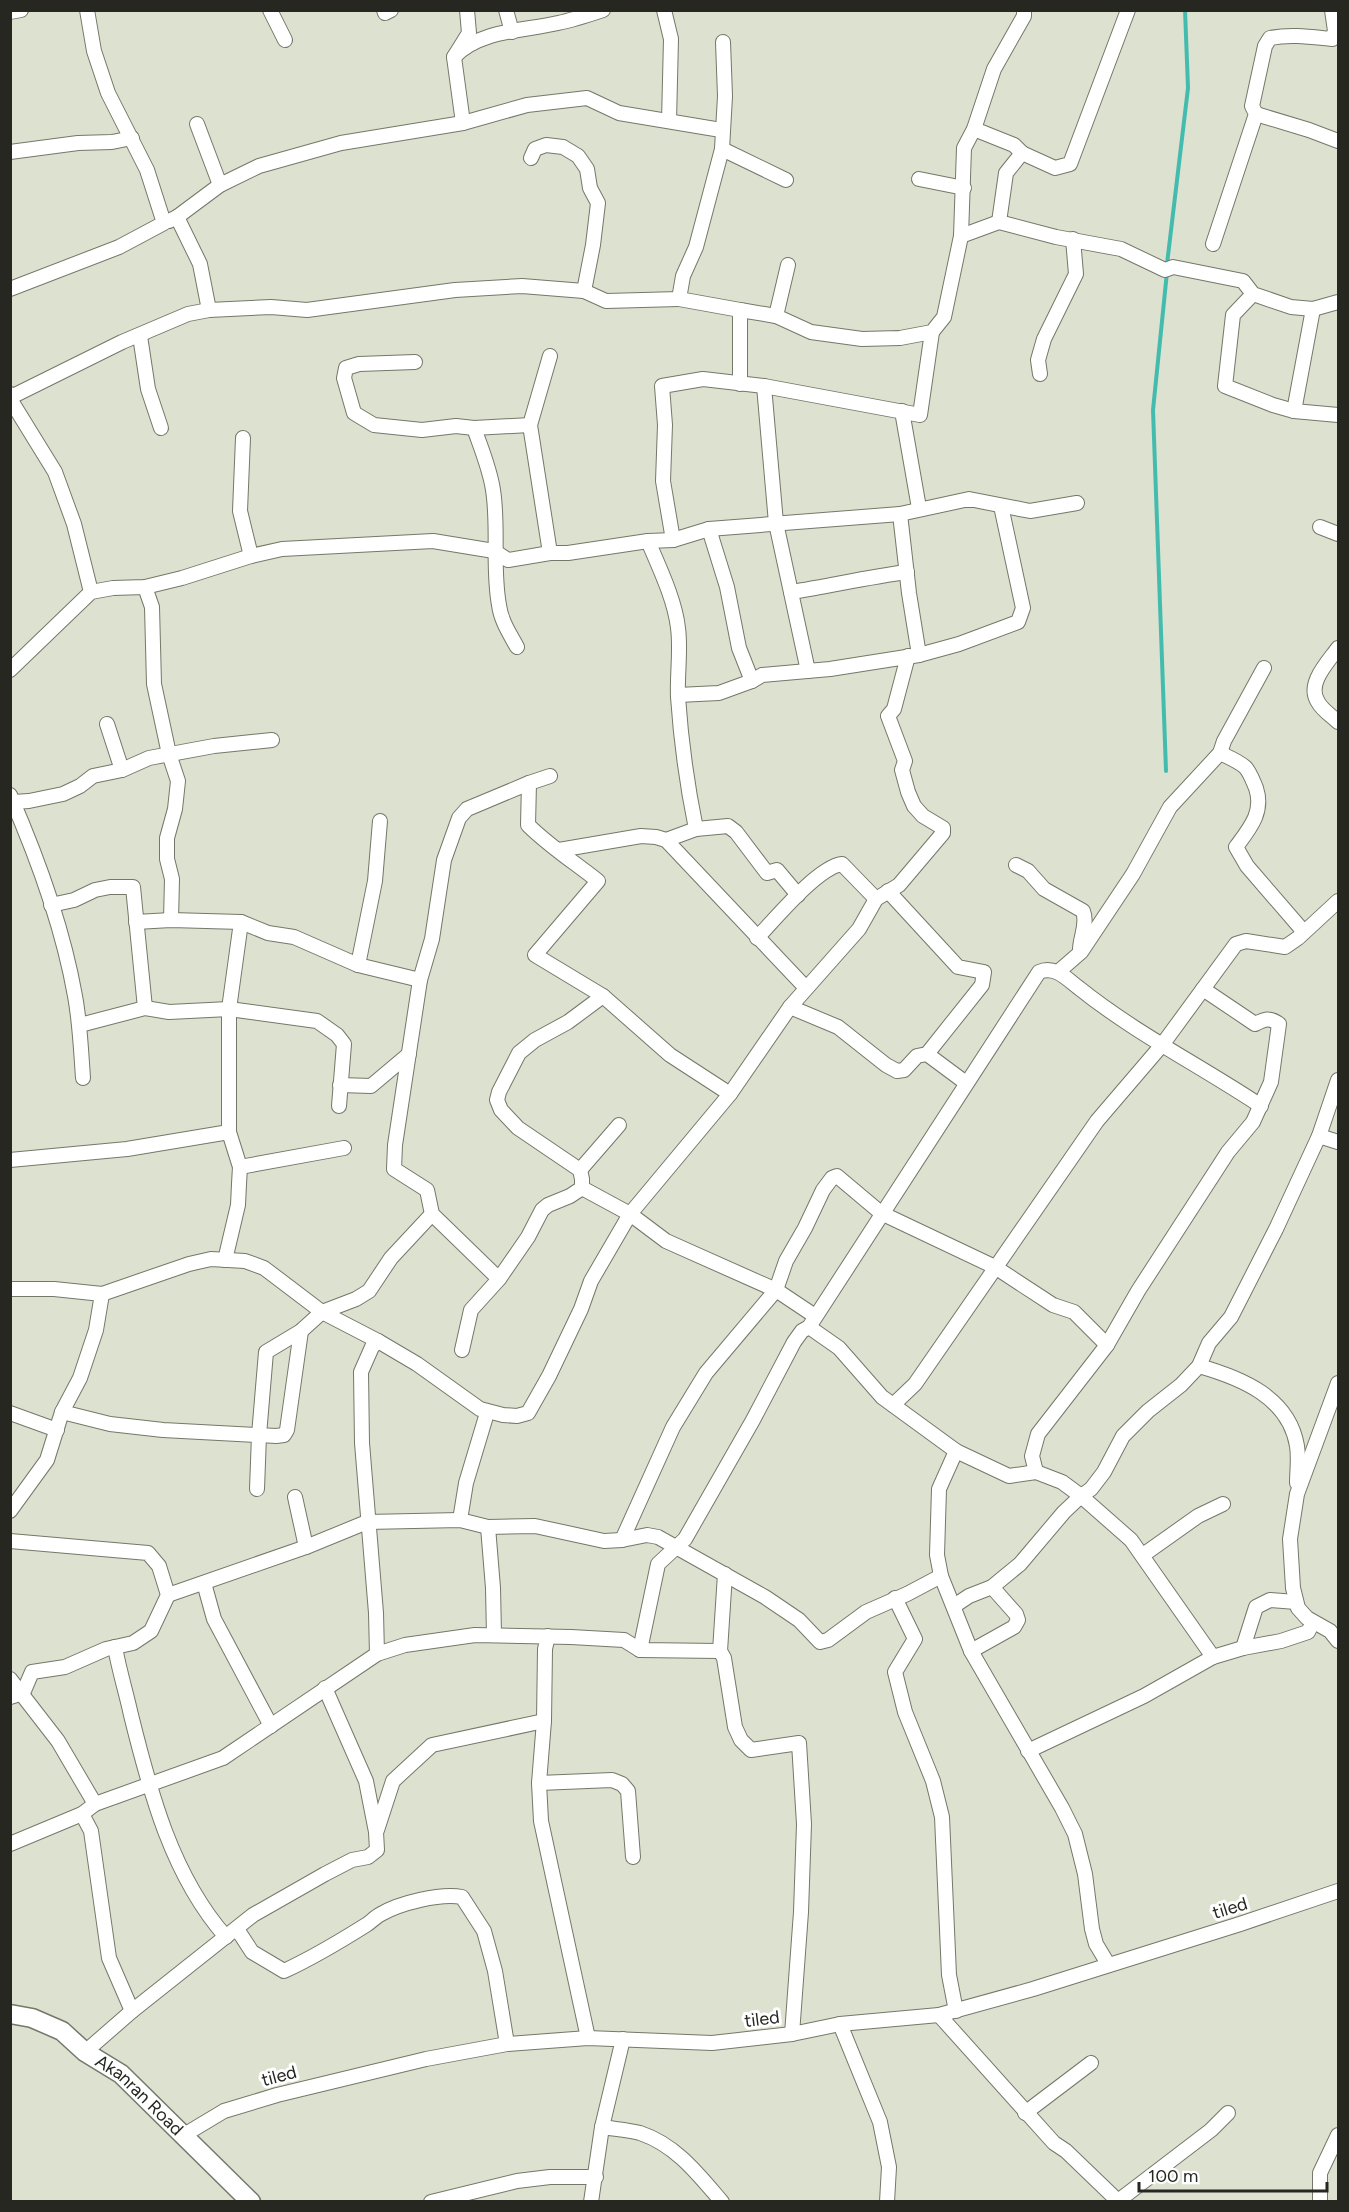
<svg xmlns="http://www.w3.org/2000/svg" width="1349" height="2212" font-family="Figtree,sans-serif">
<rect width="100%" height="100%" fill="#dde1d0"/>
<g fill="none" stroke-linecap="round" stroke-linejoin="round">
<g stroke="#43bcae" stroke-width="4">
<polyline points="1167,264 1188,88 1185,10"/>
<polyline points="1166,771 1153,410 1167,272"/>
</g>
<defs>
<g id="street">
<polyline points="270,10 285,40"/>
<polyline points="384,10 385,13 391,10"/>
<polyline points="506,10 512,32"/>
<polyline points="664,10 671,39 669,121"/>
<polyline points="10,12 21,10"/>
<path d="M 454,57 C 479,30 524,31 558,23 C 573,20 588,15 603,10"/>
<polyline points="1256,114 1309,130 1338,141"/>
<polyline points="463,123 454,57 469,33 467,10"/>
<polyline points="197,124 220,185"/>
<polyline points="974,129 1014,145 1022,153 1006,173 999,222"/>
<polyline points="722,149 786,180"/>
<polyline points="10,152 78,143 112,142 132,138"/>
<polyline points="1022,153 1055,168 1070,164 1128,10"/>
<polyline points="531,158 535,149 546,145 563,147 578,156 587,169 590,188 598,203 593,245 584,291"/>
<polyline points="919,179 964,188"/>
<polyline points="177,217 220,185 259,166 341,143 463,123 527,105 587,98 619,113 721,130"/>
<polyline points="169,221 177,217 200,264 209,310"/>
<polyline points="961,236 999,222 1056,237 1121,249 1165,270 1173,267 1243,281 1253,294 1291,307 1313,309 1338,302"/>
<path d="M 1213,244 L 1256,114 L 1252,106 L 1265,46 L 1270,38 C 1291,34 1311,37 1332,39 L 1335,31 L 1332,10"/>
<polyline points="10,289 119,247 164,223 147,170 108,93 94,51 87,10"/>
<polyline points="1253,294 1233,315 1225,386 1273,405 1294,411 1338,415"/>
<polyline points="679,299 740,310 740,384"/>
<polyline points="740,310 776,316 811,332 862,339 900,338 932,332 944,317 961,236 964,148 974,129 994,69 1024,16 1024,10"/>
<polyline points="776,316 788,265"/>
<polyline points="140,336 148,389 161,428"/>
<polyline points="550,356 530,425 550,553"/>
<polyline points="415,362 359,364 346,368 344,378 354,413 374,425 422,430 456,426 474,428 530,425"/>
<polyline points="1040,374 1038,360 1044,339 1076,274 1073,239"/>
<polyline points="764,386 776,523 808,671"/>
<polyline points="10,394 13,396 122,342 188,314 209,310 271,307 307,310 455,290 522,286 584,291 606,301 679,299 683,276 696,247 722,149 725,96 723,42"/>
<polyline points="10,399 55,472 74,524 91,592"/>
<polyline points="902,411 919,508"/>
<polyline points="1294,411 1313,309"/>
<path d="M 474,428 C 481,448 490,469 493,490 C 499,528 492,567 499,605 C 501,621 510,634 517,647"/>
<polyline points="243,438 240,511 251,556"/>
<polyline points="900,514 909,593 919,655"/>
<polyline points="1320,527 1338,534"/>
<polyline points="709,529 727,587 739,648 752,681 762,675 830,669 919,655 959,644 1018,622 1023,608 1001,506"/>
<polyline points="673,540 663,481 665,425 662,386 703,379 764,386 920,415 932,332"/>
<path d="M 648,541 C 659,567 675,600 678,628 C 681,650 677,674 678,697 C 681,741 687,785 696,829"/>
<polyline points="145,587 152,607 154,684 169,754 178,781 175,809 167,838 167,859 172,879 171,920"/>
<path d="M 791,592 C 830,586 868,577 907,572"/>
<path d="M 1338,648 C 1328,662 1306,684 1318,702 C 1322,710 1332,716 1338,722"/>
<polyline points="10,670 91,592 113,588 145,587 182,578 251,556 282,549 433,541 494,551 508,560 550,553 568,553 648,541 673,540 709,529 900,514 969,499 1030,511 1077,503"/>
<polyline points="678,695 719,693 752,681"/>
<polyline points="107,724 122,770"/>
<path d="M 1220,753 C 1228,757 1238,761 1245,767 C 1250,772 1253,781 1256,788 C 1264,812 1250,828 1236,847 L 1247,866 L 1304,932"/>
<path d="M 529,783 L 528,825 C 549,846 574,862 598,881 L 535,955 L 603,996 L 670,1055 L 730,1094"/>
<path d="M 10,795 C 38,859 63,928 75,996 C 80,1023 81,1050 83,1078"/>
<polyline points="13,802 29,801 63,794 80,786 93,776 122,770 149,758 214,746 272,740"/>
<polyline points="666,840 806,988"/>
<polyline points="559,850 641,836 656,837 666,840 696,829 728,826 736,832 767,873 777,870 798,895"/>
<path d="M 1016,865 L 1028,871 L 1044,889 L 1083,911 C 1088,924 1080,937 1080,950"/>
<polyline points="51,905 74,900 95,890 110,887 133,887 145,1008"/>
<polyline points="136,922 171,920 241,922 268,933 294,937 358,965 420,980"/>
<path d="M 757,938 C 775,919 818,867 842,864 L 876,899"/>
<polyline points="358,965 375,881 380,821"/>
<polyline points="1058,972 1081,952 1133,874 1170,807 1220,753 1224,741 1264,668"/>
<polyline points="790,1007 838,1027 886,1065 897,1071 904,1070 917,1056 927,1054 982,985 984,972 958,967 888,891"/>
<polyline points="80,1025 145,1008 169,1012 229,1009 317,1021 337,1035 344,1044 339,1106"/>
<polyline points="927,1054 966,1083"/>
<polyline points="340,1085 371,1086 409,1054"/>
<polyline points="1319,1136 1338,1142"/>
<polyline points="10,1160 127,1149 229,1132"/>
<polyline points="240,1167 344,1148"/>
<polyline points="580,1170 619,1125"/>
<polyline points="582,1188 582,1179 580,1170 518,1128 501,1110 497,1100 499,1092 519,1053 535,1040 568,1022 603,996"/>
<polyline points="582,1188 630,1214 666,1241 776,1290 815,1316"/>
<polyline points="225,1260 238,1205 239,1184 240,1167 229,1132 229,1009 241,922"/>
<polyline points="499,1279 432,1214 427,1190 394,1169 395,1145 420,980 432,939 444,860 459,818 467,809 529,783 550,776"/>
<polyline points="10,1289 54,1289 102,1294 189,1264 211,1259 245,1261 264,1268 322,1312 378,1341 417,1364 480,1409 503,1415 517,1416 528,1413 549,1376 581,1309 591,1281 630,1214 730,1094 790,1007 859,929 876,899 899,885 943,833 943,828 923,816 914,806 908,792 902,770 905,761 888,716 894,709 908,656"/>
<polyline points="809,1327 839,1348 882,1397 956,1451 1009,1476 1036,1472 1062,1482 1081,1496 1131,1540 1213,1657"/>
<polyline points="462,1350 471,1310 499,1279 528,1237 542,1210 548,1205 570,1196 582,1188"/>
<path d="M 1199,1366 C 1241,1378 1289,1397 1297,1446 C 1299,1458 1297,1471 1297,1483"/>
<polyline points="1338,1383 1297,1494 1290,1539 1293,1588 1298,1608 1307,1618 1330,1631 1338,1641"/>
<polyline points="893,1405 915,1384 1097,1121 1162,1045 1236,944 1246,941 1285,947 1298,938 1338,901"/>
<polyline points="62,1412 110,1424 163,1430 276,1436 284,1435 287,1430 301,1331"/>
<polyline points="10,1413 57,1430"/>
<polyline points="956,1451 939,1489 937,1555 941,1576 971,1651 1062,1808 1075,1834 1085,1874 1092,1929 1096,1944 1108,1964"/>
<path d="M 1036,1472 L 1032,1456 L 1038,1434 L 1107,1345 L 1138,1291 L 1228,1152 L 1253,1122 L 1271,1082 L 1279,1024 C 1269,1017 1265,1019 1255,1024 L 1203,989"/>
<polyline points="257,1489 259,1435 266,1352 301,1331 322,1312 356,1299 369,1291 391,1258 432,1214"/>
<polyline points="295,1497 306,1547"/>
<polyline points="10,1511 47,1460 62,1412 80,1378 96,1330 102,1294"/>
<polyline points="460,1520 466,1483 487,1413"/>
<polyline points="488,1527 493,1588 494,1635"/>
<polyline points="622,1540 673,1427 706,1373 776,1290 786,1261 805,1228 823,1190 832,1178 837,1176 881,1213 995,1267 1053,1305 1074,1312 1107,1345"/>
<polyline points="10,1541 148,1553 159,1566 168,1595 151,1631 133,1643 106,1649 65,1667 32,1672 23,1693 10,1697"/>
<polyline points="1143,1555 1198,1516 1223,1504"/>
<polyline points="725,1574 720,1651 724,1658 735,1727 741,1740 751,1750 799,1743 804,1824 801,1912 792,2034"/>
<polyline points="204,1583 214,1619 271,1726"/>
<polyline points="168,1595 306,1547 367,1522 460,1520 488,1527 535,1526 604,1541 622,1540 647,1535 658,1537 765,1597 799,1620 820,1642 828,1640 866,1612 907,1594 941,1576"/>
<polyline points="895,1598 915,1639 895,1672 905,1712 933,1781 942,1817 949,1975 956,2011"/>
<polyline points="954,1606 969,1596 992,1587 1020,1564 1064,1512 1081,1496 1091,1489 1104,1472 1123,1436 1148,1411 1181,1385 1199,1366 1209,1343 1231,1317 1276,1229 1319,1136 1338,1080"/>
<polyline points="548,1636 545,1649 544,1721 539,1783 541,1821 588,2038"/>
<path d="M 115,1647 C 119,1670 126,1692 131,1715 C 150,1792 172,1876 226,1937"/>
<polyline points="1243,1648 1256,1607 1270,1600 1296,1602"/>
<path d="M 640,1650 L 658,1564 L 685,1539 L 753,1420 L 794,1342 L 802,1331 L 809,1327 L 1039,972 C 1055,965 1067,979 1079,988 C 1135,1033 1201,1066 1261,1106"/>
<polyline points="971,1651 1014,1627 1018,1620 1016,1614 992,1587"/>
<polyline points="377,1654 376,1613 362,1443 361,1372 372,1347 378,1341"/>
<polyline points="10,1679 58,1741 95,1804"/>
<polyline points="1028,1751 1144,1696 1213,1657 1243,1648 1281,1641 1308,1632 1313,1622"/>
<polyline points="539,1783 612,1780 622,1784 628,1791 633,1857"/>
<polyline points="82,1814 91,1831 109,1958 132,2011"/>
<polyline points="377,1830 393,1781 432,1745 544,1721"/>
<polyline points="10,1844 82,1814 95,1804 223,1758 377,1654 405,1645 475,1635 571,1637 624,1640 640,1650 720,1651"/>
<path d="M 237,1929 L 252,1952 L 284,1971 C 312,1958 339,1942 366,1925 C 371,1922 375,1917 381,1914 C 400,1903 440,1893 462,1897 L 484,1931 L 495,1971 L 507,2044"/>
<polyline points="939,2015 1054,2143 1066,2151 1119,2202"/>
<polyline points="840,2024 880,2122 889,2167 887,2202"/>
<polyline points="85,2052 132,2011 253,1915 325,1874 352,1860 368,1857 377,1850 376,1832 366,1781 325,1688"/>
<polyline points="1025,2113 1091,2063"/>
<path d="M 602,2127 C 614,2129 628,2130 640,2133 C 676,2145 698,2174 722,2202"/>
<polyline points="184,2135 224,2111 277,2095 426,2059 507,2044 588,2038 712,2043 792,2034 840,2024 939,2015 1033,1989 1240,1924 1338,1891"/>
<polyline points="1118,2201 1211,2130 1228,2113"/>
<polyline points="431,2202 517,2181 550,2177 596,2177"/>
<polyline points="591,2202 602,2127 623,2039"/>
<polyline points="1320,2202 1320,2173 1338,2135"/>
</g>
<g id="secondary">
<path id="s1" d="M 10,2014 L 32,2018 L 62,2031 L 85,2052 L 121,2074 L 251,2202"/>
</g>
</defs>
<use href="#street" stroke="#747868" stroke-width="16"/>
<use href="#secondary" stroke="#747868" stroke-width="21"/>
<use href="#street" stroke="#fff" stroke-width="14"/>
<use href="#secondary" stroke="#fff" stroke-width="18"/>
</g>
<g text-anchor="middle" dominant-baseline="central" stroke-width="6" stroke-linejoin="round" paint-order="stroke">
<g font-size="18" fill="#252720" stroke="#fff">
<text transform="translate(1230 1908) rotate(-17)">tiled</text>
<text transform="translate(762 2019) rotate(-7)">tiled</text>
<text transform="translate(279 2076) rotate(-15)">tiled</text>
<text stroke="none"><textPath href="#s1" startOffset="156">Akanran Road</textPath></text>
</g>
</g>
<rect width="1349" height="2212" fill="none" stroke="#252720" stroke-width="24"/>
<path d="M1139 2182v9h188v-9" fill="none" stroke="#252720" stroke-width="3"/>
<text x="1148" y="2182" font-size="18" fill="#252720" stroke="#ffffff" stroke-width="4.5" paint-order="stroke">100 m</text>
</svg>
